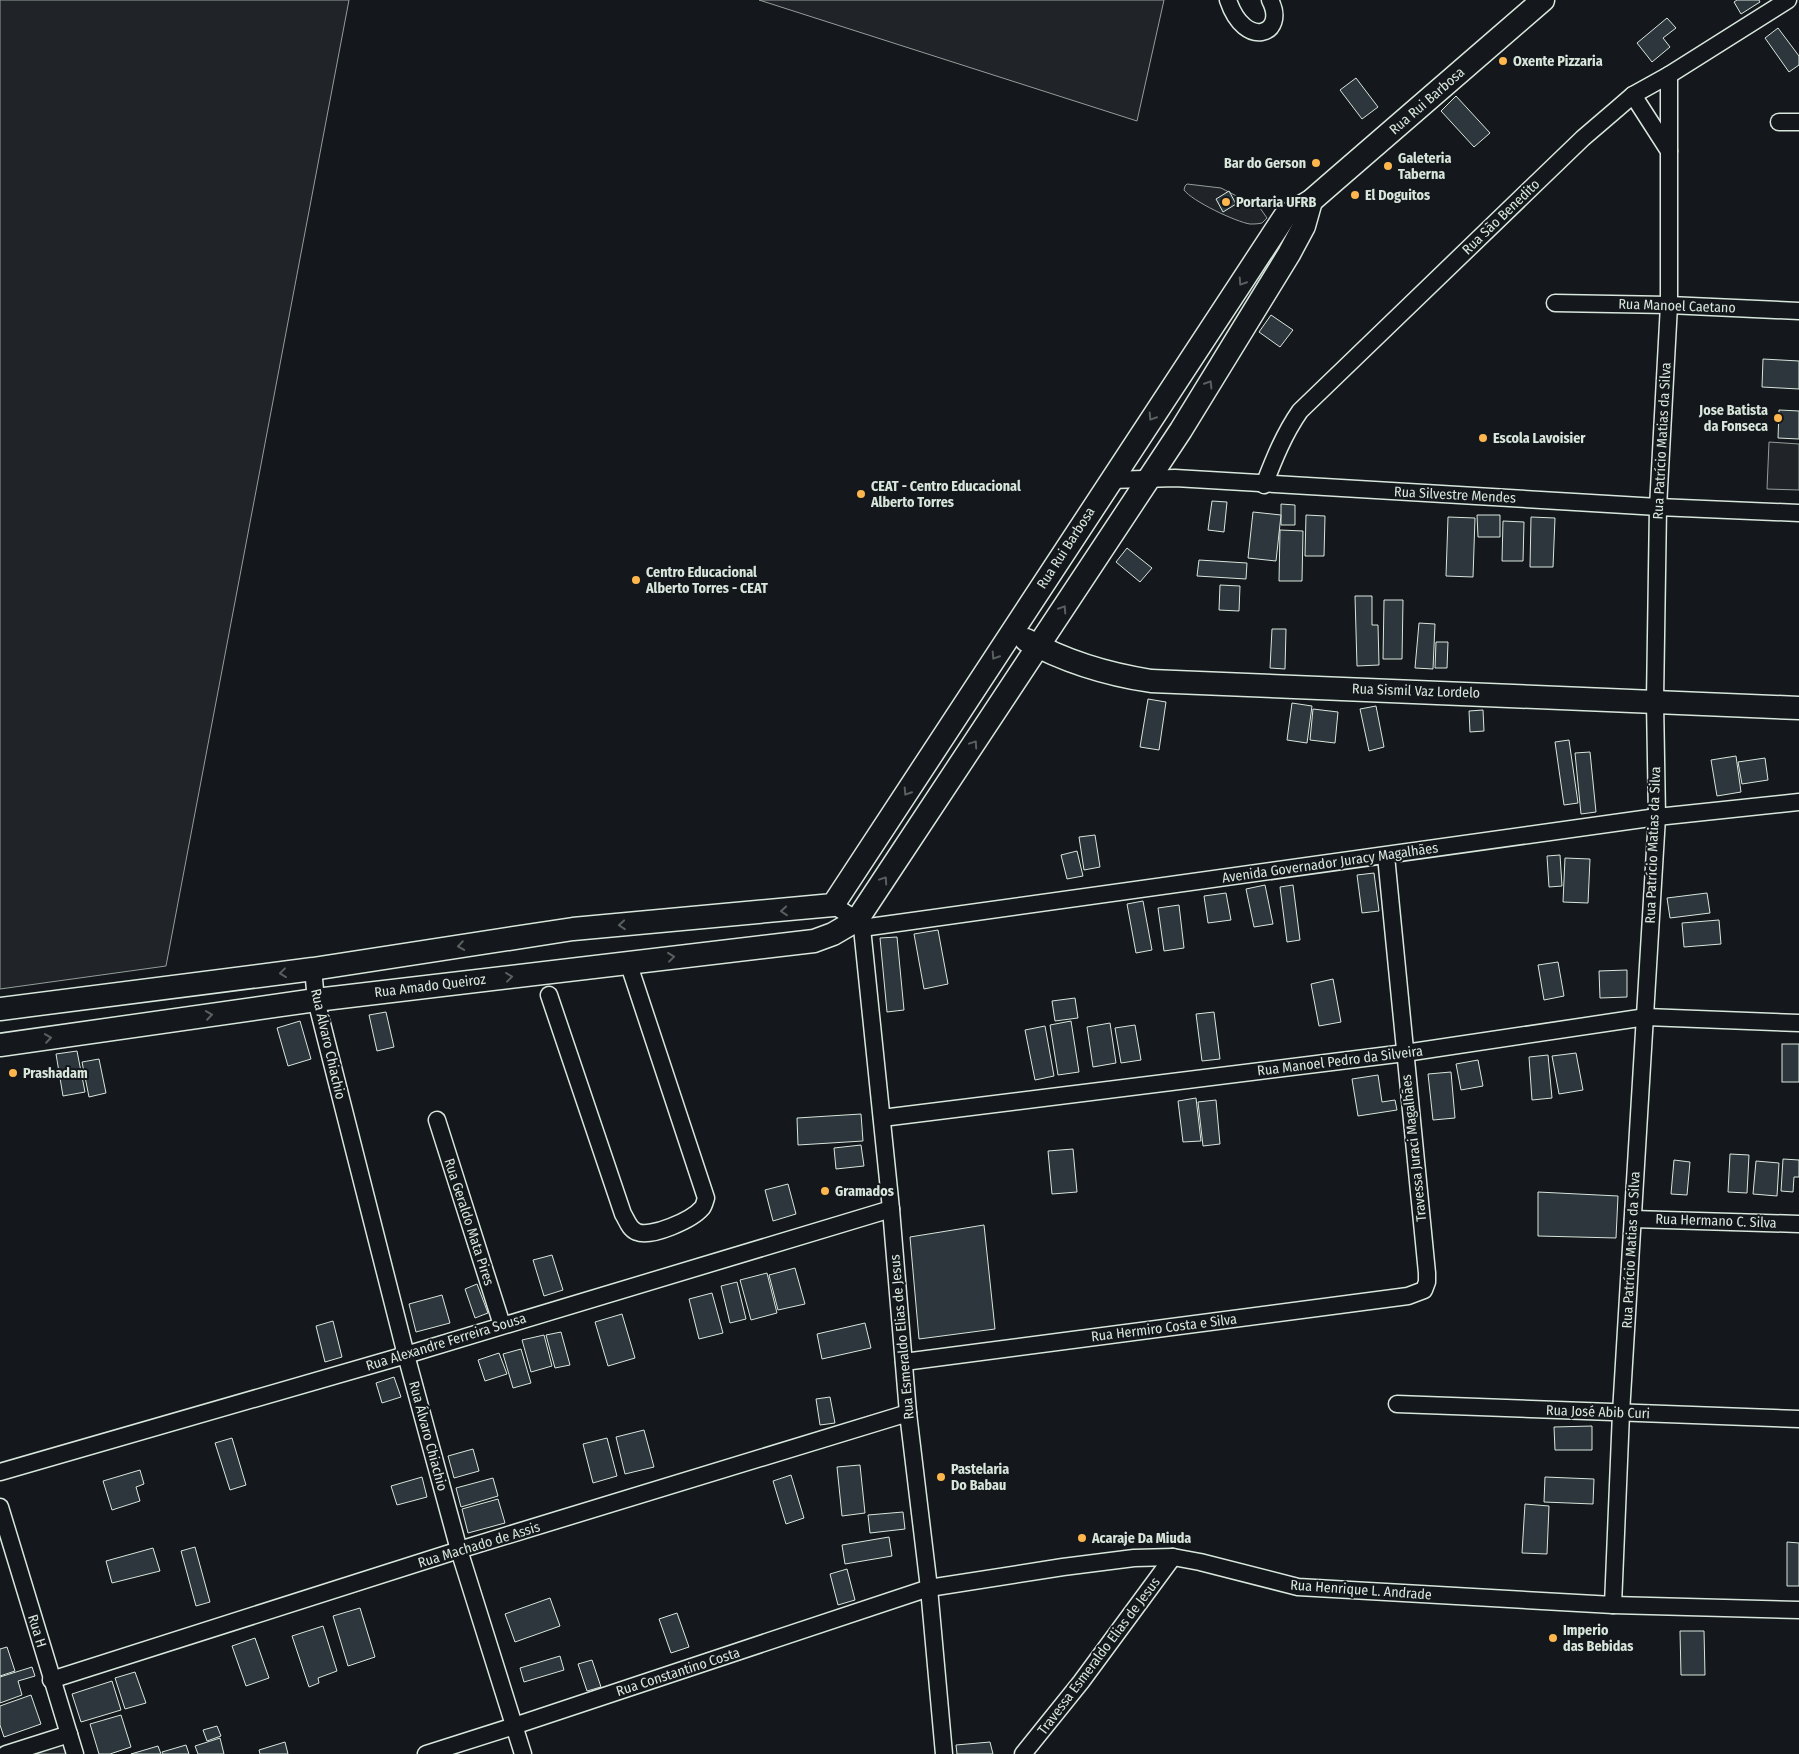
<svg xmlns="http://www.w3.org/2000/svg" width="1799" height="1754" font-family="'Fira Sans Condensed',sans-serif">
<rect width="100%" height="100%" fill="#14181c"/>
<g fill="#202428" stroke="#939e99">
<polygon points="0,0 349,0 166,966 0,989"/>
<polygon points="759,0 1164,0 1137,121"/>
<path d="M 1187,184 L 1221,188 L 1260,208 L 1267,218 L 1262,223 C 1258,224 1254,224 1250,224 C 1236,222 1192,201 1184,190 L 1185,186 Z"/>
<polygon points="1769,442 1799,444 1799,490 1767,489"/>
<polygon points="69,1740 73,1754 24,1754"/>
</g>
<g fill="#2c363c" stroke="#d8e6dc">
<polygon points="1737,0 1759,0 1760,2 1741,14 1734,2"/>
<polygon points="1667,18 1676,28 1663,38 1670,47 1652,62 1637,43"/>
<polygon points="1778,28 1799,56 1799,65 1789,72 1765,38"/>
<polygon points="1356,78 1378,107 1362,119 1340,90"/>
<polygon points="1456,96 1490,133 1474,147 1441,111"/>
<polygon points="1229,191 1236,204 1223,212 1216,199"/>
<polygon points="1271,315 1293,330 1280,347 1259,332"/>
<polygon points="1763,359 1799,361 1799,389 1762,387"/>
<polygon points="1779,410 1799,411 1799,439 1778,438"/>
<polygon points="1212,501 1227,502 1224,532 1208,530"/>
<polygon points="1281,504 1295,505 1295,525 1281,525"/>
<polygon points="1253,512 1281,515 1276,561 1248,558"/>
<polygon points="1306,515 1325,516 1324,556 1305,556"/>
<polygon points="1477,515 1500,515 1500,537 1478,537"/>
<polygon points="1448,517 1475,518 1473,577 1446,576"/>
<polygon points="1531,517 1555,518 1553,567 1530,567"/>
<polygon points="1503,521 1524,522 1523,561 1502,561"/>
<polygon points="1280,530 1303,531 1302,581 1279,581"/>
<polygon points="1127,548 1152,568 1140,582 1116,562"/>
<polygon points="1199,560 1247,563 1246,579 1197,576"/>
<polygon points="1220,585 1240,586 1239,611 1219,610"/>
<polygon points="1355,596 1372,596 1372,625 1378,625 1379,665 1357,666"/>
<polygon points="1384,600 1403,600 1402,659 1383,659"/>
<polygon points="1419,623 1435,624 1433,669 1415,668"/>
<polygon points="1272,629 1286,629 1285,669 1270,668"/>
<polygon points="1436,642 1448,642 1447,668 1435,668"/>
<polygon points="1148,699 1166,702 1159,750 1140,747"/>
<polygon points="1292,703 1312,706 1307,743 1287,740"/>
<polygon points="1376,706 1384,747 1369,751 1360,709"/>
<polygon points="1313,709 1338,712 1335,743 1310,740"/>
<polygon points="1483,710 1484,731 1470,732 1469,711"/>
<polygon points="1569,740 1578,803 1564,805 1555,742"/>
<polygon points="1590,752 1596,812 1581,814 1575,753"/>
<polygon points="1736,756 1741,792 1717,796 1711,760"/>
<polygon points="1765,758 1768,780 1742,784 1738,762"/>
<polygon points="1095,835 1100,867 1084,870 1079,837"/>
<polygon points="1077,851 1083,876 1067,879 1061,855"/>
<polygon points="1560,855 1562,886 1549,887 1547,856"/>
<polygon points="1565,858 1590,859 1588,903 1563,902"/>
<polygon points="1374,873 1379,911 1362,913 1357,875"/>
<polygon points="1265,885 1273,924 1254,927 1246,889"/>
<polygon points="1293,885 1300,940 1287,942 1280,887"/>
<polygon points="1226,893 1231,920 1208,923 1204,896"/>
<polygon points="1707,893 1710,913 1670,918 1667,898"/>
<polygon points="1143,901 1152,950 1136,953 1127,904"/>
<polygon points="1179,905 1184,948 1164,951 1158,908"/>
<polygon points="1719,920 1721,944 1684,947 1682,923"/>
<polygon points="938,930 948,984 924,989 914,934"/>
<polygon points="897,937 904,1010 887,1012 880,938"/>
<polygon points="1558,962 1564,996 1544,1000 1538,965"/>
<polygon points="1627,970 1627,997 1600,998 1599,971"/>
<polygon points="1333,979 1341,1022 1319,1026 1311,984"/>
<polygon points="1075,998 1078,1018 1055,1021 1052,1001"/>
<polygon points="386,1012 394,1047 377,1051 369,1015"/>
<polygon points="1214,1012 1220,1059 1202,1061 1196,1014"/>
<polygon points="300,1021 311,1059 288,1066 277,1028"/>
<polygon points="1071,1021 1079,1072 1058,1075 1050,1025"/>
<polygon points="1110,1023 1116,1063 1093,1067 1087,1027"/>
<polygon points="1135,1025 1141,1060 1121,1063 1115,1028"/>
<polygon points="1045,1026 1054,1076 1035,1080 1025,1030"/>
<rect x="1782" y="1044" width="17" height="38"/>
<polygon points="77,1051 85,1092 63,1096 56,1054"/>
<polygon points="1576,1053 1583,1090 1559,1094 1552,1056"/>
<polygon points="1548,1055 1552,1098 1532,1100 1529,1057"/>
<polygon points="99,1059 106,1093 89,1097 82,1062"/>
<polygon points="1478,1060 1483,1086 1461,1090 1456,1064"/>
<polygon points="1451,1072 1455,1118 1433,1120 1428,1074"/>
<polygon points="1378,1075 1382,1102 1395,1100 1397,1110 1358,1116 1352,1079"/>
<polygon points="1196,1098 1201,1141 1183,1142 1178,1101"/>
<polygon points="1216,1100 1220,1144 1203,1146 1198,1102"/>
<polygon points="861,1114 863,1141 798,1145 797,1118"/>
<polygon points="861,1145 864,1166 836,1169 834,1148"/>
<polygon points="1073,1149 1077,1192 1052,1194 1048,1151"/>
<polygon points="1730,1154 1749,1155 1747,1193 1728,1192"/>
<polygon points="1783,1159 1799,1160 1799,1177 1794,1177 1793,1192 1781,1191"/>
<polygon points="1674,1160 1690,1162 1687,1195 1671,1194"/>
<polygon points="1756,1161 1779,1163 1777,1196 1753,1194"/>
<polygon points="788,1184 796,1214 773,1221 765,1190"/>
<polygon points="1538,1192 1618,1196 1616,1238 1538,1236"/>
<polygon points="984,1225 995,1329 919,1339 910,1237"/>
<polygon points="552,1255 563,1290 544,1296 533,1260"/>
<polygon points="795,1268 805,1304 778,1310 769,1275"/>
<polygon points="767,1273 777,1313 751,1320 740,1280"/>
<polygon points="737,1282 746,1319 730,1323 721,1286"/>
<polygon points="477,1284 488,1313 475,1318 465,1289"/>
<polygon points="712,1293 723,1333 699,1339 689,1299"/>
<polygon points="442,1295 450,1323 416,1332 409,1304"/>
<polygon points="622,1314 635,1358 608,1366 595,1322"/>
<polygon points="333,1321 342,1357 325,1362 316,1326"/>
<polygon points="865,1323 871,1348 822,1359 817,1334"/>
<polygon points="561,1332 570,1365 555,1368 546,1335"/>
<polygon points="544,1335 552,1366 531,1372 522,1340"/>
<polygon points="521,1349 531,1383 513,1388 503,1354"/>
<polygon points="499,1353 507,1374 485,1381 478,1360"/>
<polygon points="394,1377 401,1397 382,1403 376,1383"/>
<polygon points="830,1397 835,1423 820,1425 816,1399"/>
<polygon points="1592,1426 1592,1450 1555,1450 1554,1427"/>
<polygon points="644,1430 654,1467 625,1474 616,1437"/>
<polygon points="232,1438 246,1485 230,1490 215,1443"/>
<polygon points="607,1438 617,1476 593,1483 583,1444"/>
<polygon points="473,1449 479,1471 454,1478 448,1456"/>
<polygon points="860,1465 865,1513 842,1516 837,1467"/>
<polygon points="140,1470 144,1484 136,1487 140,1501 112,1510 103,1481"/>
<polygon points="791,1475 804,1518 786,1524 773,1481"/>
<polygon points="422,1477 427,1497 397,1505 391,1486"/>
<polygon points="1545,1477 1594,1479 1593,1504 1544,1502"/>
<polygon points="493,1478 498,1496 461,1507 456,1488"/>
<polygon points="498,1499 505,1523 468,1533 462,1509"/>
<polygon points="1525,1504 1549,1506 1547,1554 1522,1553"/>
<polygon points="903,1512 905,1529 870,1533 868,1515"/>
<polygon points="889,1537 892,1556 845,1564 842,1545"/>
<polygon points="1787,1542 1799,1543 1799,1586 1787,1586"/>
<polygon points="195,1547 210,1602 196,1606 181,1551"/>
<polygon points="153,1548 160,1571 112,1583 106,1561"/>
<polygon points="847,1569 855,1600 838,1605 830,1574"/>
<polygon points="550,1598 560,1626 515,1642 505,1614"/>
<polygon points="360,1608 375,1657 348,1666 333,1616"/>
<polygon points="677,1613 689,1647 671,1653 659,1619"/>
<polygon points="323,1626 337,1671 318,1678 319,1683 309,1687 292,1636"/>
<polygon points="1680,1631 1704,1631 1705,1675 1681,1675"/>
<polygon points="255,1638 269,1678 246,1686 232,1646"/>
<polygon points="7,1647 15,1671 0,1676 0,1649"/>
<polygon points="560,1656 564,1670 524,1682 520,1668"/>
<polygon points="592,1660 601,1687 587,1691 578,1664"/>
<polygon points="32,1667 35,1676 18,1681 22,1695 0,1703 0,1677"/>
<polygon points="135,1672 146,1703 125,1709 115,1678"/>
<polygon points="112,1681 121,1710 81,1722 72,1694"/>
<polygon points="31,1695 41,1724 4,1737 0,1725 0,1706"/>
<polygon points="121,1715 131,1747 110,1754 99,1754 90,1724"/>
<polygon points="217,1726 221,1736 207,1741 203,1730"/>
<polygon points="220,1738 224,1754 198,1754 195,1746"/>
<polygon points="285,1742 288,1754 260,1754 259,1750"/>
<polygon points="990,1742 993,1754 957,1754 956,1745"/>
<polygon points="186,1745 189,1754 163,1754 162,1752"/>
<polygon points="158,1746 161,1754 131,1754"/>
</g>
<g fill="none" stroke-linecap="round" stroke-linejoin="round">
<defs>
<g id="street">
<path d="M 1228,0 C 1245,51 1288,34 1270,0"/>
<polyline points="1669,75 1669,151"/>
<polyline points="1779,122 1799,122"/>
<polyline points="1555,303 1669,305 1799,311"/>
<polyline points="1111,480 1175,478 1658,507 1799,513"/>
<path d="M 1264,485 C 1274,459 1284,434 1300,411 L 1583,138 L 1618,108 L 1633,95 L 1669,75 L 1788,0"/>
<polyline points="833,905 857,920 862,928 891,1209 908,1413 929,1588 944,1754"/>
<polyline points="862,928 1657,817 1799,802"/>
<polyline points="313,969 316,1000 406,1355 459,1550 523,1754"/>
<path d="M 549,995 L 623,1214 C 627,1220 629,1229 637,1232 C 651,1238 692,1220 702,1208 C 704,1206 705,1201 706,1198 L 628,962"/>
<polyline points="882,1118 1405,1053 1646,1017 1799,1023"/>
<polyline points="437,1120 502,1325"/>
<polyline points="1633,1219 1799,1224"/>
<polyline points="904,1362 1408,1296 1424,1290 1427,1282 1427,1273 1386,856"/>
<polyline points="1397,1404 1799,1419"/>
<polyline points="0,1472 406,1355 891,1209"/>
<polyline points="0,1507 75,1754"/>
<polyline points="1613,1605 1621,1413 1657,817 1655,701 1658,507 1669,305 1669,151 1633,95"/>
<polyline points="51,1680 459,1550 908,1413"/>
<polyline points="6,1754 69,1734"/>
<polyline points="426,1754 514,1726 929,1588 1063,1567 1134,1558 1173,1557 1200,1562 1298,1587 1613,1605 1799,1610"/>
<polyline points="1023,1754 1081,1682 1173,1557"/>
</g>
<g id="secondary">
<path d="M 1026,640 C 1066,662 1105,674 1151,681 L 1799,708"/>
<polyline points="0,1009 313,969 573,929 833,905 1285,216 1311,201 1334,181 1543,0"/>
<polyline points="0,1045 316,1000 814,941 833,934 857,920 1181,430 1289,254 1304,226 1311,201"/>
</g>
</defs>
<use href="#street" stroke="#d8e6dc" stroke-width="19"/>
<use href="#secondary" stroke="#d8e6dc" stroke-width="25"/>
<use href="#street" stroke="#14181c" stroke-width="16"/>
<use href="#secondary" stroke="#14181c" stroke-width="22"/>
</g>
<defs><path id="oneway-chevron" d="M-2-3.5L2.5 0L-2 3.5" fill="none" stroke-width="1.6" stroke-linecap="round" stroke-linejoin="round" transform="scale(1.25)"/></defs>
<g stroke="#59605f">
<use href="#oneway-chevron" transform="translate(1242 282) rotate(123)"/>
<use href="#oneway-chevron" transform="translate(1209 384) rotate(-58)"/>
<use href="#oneway-chevron" transform="translate(1152 417) rotate(123)"/>
<use href="#oneway-chevron" transform="translate(1063 609) rotate(-57)"/>
<use href="#oneway-chevron" transform="translate(995 656) rotate(123)"/>
<use href="#oneway-chevron" transform="translate(974 744) rotate(-56)"/>
<use href="#oneway-chevron" transform="translate(907 792) rotate(123)"/>
<use href="#oneway-chevron" transform="translate(884 880) rotate(-56)"/>
<use href="#oneway-chevron" transform="translate(784 911) rotate(175)"/>
<use href="#oneway-chevron" transform="translate(622 925) rotate(175)"/>
<use href="#oneway-chevron" transform="translate(461 946) rotate(171)"/>
<use href="#oneway-chevron" transform="translate(671 957) rotate(-7)"/>
<use href="#oneway-chevron" transform="translate(283 973) rotate(173)"/>
<use href="#oneway-chevron" transform="translate(509 977) rotate(-7)"/>
<use href="#oneway-chevron" transform="translate(209 1015) rotate(-8)"/>
<use href="#oneway-chevron" transform="translate(48 1038) rotate(-8)"/>
</g>
<g fill="#ffb74d" stroke="#14181c" stroke-width="2">
<circle cx="1503" cy="61" r="5"/>
<circle cx="1316" cy="163" r="5"/>
<circle cx="1388" cy="166" r="5"/>
<circle cx="1355" cy="195" r="5"/>
<circle cx="1226" cy="202" r="5"/>
<circle cx="1778" cy="418" r="5"/>
<circle cx="1483" cy="438" r="5"/>
<circle cx="861" cy="494" r="5"/>
<circle cx="636" cy="580" r="5"/>
<circle cx="13" cy="1073" r="5"/>
<circle cx="825" cy="1191" r="5"/>
<circle cx="941" cy="1477" r="5"/>
<circle cx="1082" cy="1538" r="5"/>
<circle cx="1553" cy="1638" r="5"/>
</g>
<g text-anchor="middle" dominant-baseline="central" stroke-width="4" stroke-linejoin="round" paint-order="stroke">
<g font-size="14" font-weight="bold" fill="#d8e6dc" stroke="#14181c" text-anchor="start">
<text x="1513" y="61">Oxente Pizzaria</text>
<text x="1398" y="158">Galeteria<tspan x="1398" dy="16">Taberna</tspan></text>
<text x="1306" y="163" text-anchor="end">Bar do Gerson</text>
<text x="1365" y="195">El Doguitos</text>
<text x="1236" y="202">Portaria UFRB</text>
<text x="1768" y="410" text-anchor="end">Jose Batista<tspan x="1768" dy="16">da Fonseca</tspan></text>
<text x="1493" y="438">Escola Lavoisier</text>
<text x="871" y="486">CEAT - Centro Educacional<tspan x="871" dy="16">Alberto Torres</tspan></text>
<text x="646" y="572">Centro Educacional<tspan x="646" dy="16">Alberto Torres - CEAT</tspan></text>
<text x="23" y="1073">Prashadam</text>
<text x="835" y="1191">Gramados</text>
<text x="951" y="1469">Pastelaria<tspan x="951" dy="16">Do Babau</tspan></text>
<text x="1092" y="1538">Acaraje Da Miuda</text>
<text x="1563" y="1630">Imperio<tspan x="1563" dy="16">das Bebidas</tspan></text>
</g>
<g font-size="14" fill="#d8e6dc" stroke="#14181c">
<text transform="translate(1427 101) rotate(-41)">Rua Rui Barbosa</text>
<text transform="translate(1501 217) rotate(-44)">Rua São Benedito</text>
<text transform="translate(1677 306) rotate(2)">Rua Manoel Caetano</text>
<text transform="translate(1662 441) rotate(-87)">Rua Patrício Matias da Silva</text>
<text transform="translate(1455 495) rotate(3)">Rua Silvestre Mendes</text>
<text transform="translate(1066 548) rotate(-57)">Rua Rui Barbosa</text>
<text transform="translate(1416 691) rotate(2)">Rua Sismil Vaz Lordelo</text>
<text transform="translate(1653 845) rotate(-88)">Rua Patrício Matias da Silva</text>
<text transform="translate(1330 863) rotate(-8)">Avenida Governador Juracy Magalhães</text>
<text transform="translate(430 986) rotate(-7)">Rua Amado Queiroz</text>
<text transform="translate(328 1044) rotate(77)">Rua Álvaro Chiachio</text>
<text transform="translate(1340 1061) rotate(-7)">Rua Manoel Pedro da Silveira</text>
<text transform="translate(1414 1148) rotate(-96)">Travessa Juraci Magalhães</text>
<text transform="translate(1716 1221) rotate(2)">Rua Hermano C. Silva</text>
<text transform="translate(469 1222) rotate(72)">Rua Geraldo Mata Pires</text>
<text transform="translate(1631 1250) rotate(-87)">Rua Patrício Matias da Silva</text>
<text transform="translate(1164 1328) rotate(-7)">Rua Hermiro Costa e Silva</text>
<text transform="translate(902 1337) rotate(-95)">Rua Esmeraldo Elias de Jesus</text>
<text transform="translate(446 1342) rotate(-17)">Rua Alexandre Ferreira Sousa</text>
<text transform="translate(1598 1412) rotate(2)">Rua José Abib Curi</text>
<text transform="translate(428 1436) rotate(75)">Rua Álvaro Chiachio</text>
<text transform="translate(479 1545) rotate(-17)">Rua Machado de Assis</text>
<text transform="translate(1361 1590) rotate(4)">Rua Henrique L. Andrade</text>
<text transform="translate(37 1631) rotate(73)">Rua H</text>
<text transform="translate(1099 1656) rotate(-53)">Travessa Esmeraldo Elias de Jesus</text>
<text transform="translate(678 1672) rotate(-18)">Rua Constantino Costa</text>
</g>
</g>
</svg>
